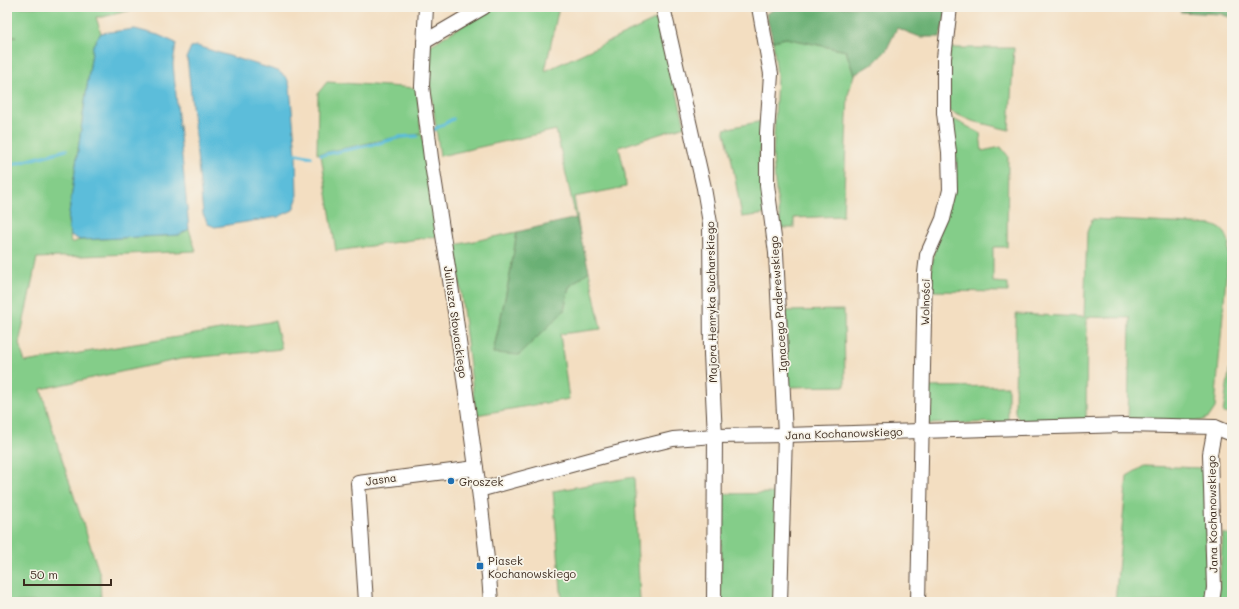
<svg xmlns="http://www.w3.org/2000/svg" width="1239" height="609" font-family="Mali,sans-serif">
<rect width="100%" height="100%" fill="#f7f3e8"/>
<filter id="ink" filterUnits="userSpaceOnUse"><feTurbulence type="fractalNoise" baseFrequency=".025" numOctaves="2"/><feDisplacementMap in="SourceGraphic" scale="8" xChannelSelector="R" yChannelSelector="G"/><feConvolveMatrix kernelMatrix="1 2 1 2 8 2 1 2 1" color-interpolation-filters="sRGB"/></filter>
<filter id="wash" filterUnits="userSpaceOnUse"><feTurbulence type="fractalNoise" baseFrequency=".012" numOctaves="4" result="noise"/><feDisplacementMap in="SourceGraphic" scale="16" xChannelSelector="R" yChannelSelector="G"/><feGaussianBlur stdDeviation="0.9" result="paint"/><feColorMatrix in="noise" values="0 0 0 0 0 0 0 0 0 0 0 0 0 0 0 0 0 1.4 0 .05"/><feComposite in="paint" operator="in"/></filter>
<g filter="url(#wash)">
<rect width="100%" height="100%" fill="#f3dec1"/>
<g fill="#84cd89" stroke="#607c54">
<polygon points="7,7 140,7 140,8 103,17 96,17 101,33 93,45 68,220 71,243 80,240 179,235 189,229 196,251 37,258 19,344 25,362 275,321 282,349 181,359 41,389 56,441 100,575 101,602 7,602 7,40 16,36 7,38"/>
<polygon points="493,7 559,7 545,71 659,18 685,126 619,147 625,174 626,187 574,197 581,241 556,130 440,156 429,79 429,46"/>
<polygon points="786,38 846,51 854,75 848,95 843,216 794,218 794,228 781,228 775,183 773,157 777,76 773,41"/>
<polygon points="949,48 1014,48 1009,130 972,121 949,111"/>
<polygon points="327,82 417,88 421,134 401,136 317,154 318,93"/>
<polygon points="953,119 980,133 982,151 1001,147 1008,156 1007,247 993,247 993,282 1008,283 1008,292 928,291 930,274 937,237 951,122"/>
<polygon points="762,121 759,165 767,214 742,217 731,157 724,129"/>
<polygon points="422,134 439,236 336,251 321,155"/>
<path d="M 1092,219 L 1212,225 C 1223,229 1225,231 1229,242 L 1215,408 L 1209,417 L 1201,421 L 1128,422 L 1130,318 L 1087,317 L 1086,422 L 1019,421 L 1015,412 L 1016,314 L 1084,317 L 1087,232 Z"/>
<polygon points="517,232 510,275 493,353 564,311 569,287 589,271 601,329 560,334 569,399 476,415 455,245"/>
<polygon points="844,310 845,386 788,387 786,311"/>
<polygon points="1232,352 1232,421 1232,414 1223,413"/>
<polygon points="1008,386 1008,422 927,424 926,387"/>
<polygon points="1144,466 1204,468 1207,553 1205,602 1115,602 1127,476"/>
<polygon points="634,477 640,602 562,602 553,491"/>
<polygon points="779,493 776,602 720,602 722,494"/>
<polygon points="1223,533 1232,536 1232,602 1218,602"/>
</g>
<g fill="#6bb075" stroke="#536d4a">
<polygon points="778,7 948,7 940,37 920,37 897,28 886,51 875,62 854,75 846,51 786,38 773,41 766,14"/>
<polygon points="1181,7 1232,7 1232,18 1221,14 1180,12"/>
<polygon points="576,218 589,271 569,287 564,311 519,355 493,353 510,275 517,232"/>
</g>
<g fill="#5bbdda" stroke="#4b747c">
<polygon points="135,29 158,35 176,43 173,64 189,229 179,235 80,240 70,235 68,220 93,45 101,33"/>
<polygon points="197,46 278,71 287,78 290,87 296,154 297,199 293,210 278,217 215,227 208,224 203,214 187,56 191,47"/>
</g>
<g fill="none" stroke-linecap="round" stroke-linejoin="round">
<g stroke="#5bbdda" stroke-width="3.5">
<polyline points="433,130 453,119"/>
<polyline points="296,154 311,157"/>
<polyline points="321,155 379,143 400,137 417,136"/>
<polyline points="7,166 66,150"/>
</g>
</g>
</g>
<g filter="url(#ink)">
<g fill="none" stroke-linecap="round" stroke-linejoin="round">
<defs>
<g id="minor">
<polyline points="426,7 422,86 431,158 455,312 479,490 489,576 491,602"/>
<polyline points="663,7 704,188 710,223 711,354 715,436 714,602"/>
<polyline points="759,7 771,74 767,133 767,185 776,253 785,435 780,602"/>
<polyline points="424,42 484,7"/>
<polyline points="479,490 608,455 673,439 715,436 785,435 1125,425 1215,427 1232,434"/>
<polyline points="366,602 358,483 476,468"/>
<polyline points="918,602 925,273 927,255 943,219 950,190 949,152 944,113 944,58 950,7"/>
<polyline points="1212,602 1214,588 1210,454 1215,427"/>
</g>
</defs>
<use href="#minor" stroke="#574536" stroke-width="16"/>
<use href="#minor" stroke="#fff" stroke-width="14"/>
</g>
</g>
<g fill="#1f6fb2" stroke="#f7f3e8" stroke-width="1.5">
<circle cx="451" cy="481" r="4"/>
<rect x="476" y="562" width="8" height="8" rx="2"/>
</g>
<g text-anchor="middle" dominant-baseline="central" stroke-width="3.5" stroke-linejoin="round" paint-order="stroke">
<g font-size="11" fill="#3b2a1e" stroke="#f7f3e8">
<text transform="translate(711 302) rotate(-91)">Majora Henryka Sucharskiego</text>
<text transform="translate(925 302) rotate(-89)">Wolności</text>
<text transform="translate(778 304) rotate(-94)">Ignacego Paderewskiego</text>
<text transform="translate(456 322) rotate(82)">Juliusza Słowackiego</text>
<text transform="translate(844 433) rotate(-2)">Jana Kochanowskiego</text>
<text transform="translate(381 479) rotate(-8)">Jasna</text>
<text transform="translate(1212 514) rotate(-91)">Jana Kochanowskiego</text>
</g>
<g font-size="11" fill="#3b2a1e" stroke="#f7f3e8" text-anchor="start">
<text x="459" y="481">Groszek</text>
<text x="488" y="560">Piasek<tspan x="488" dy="13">Kochanowskiego</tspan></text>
</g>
</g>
<rect width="1239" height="609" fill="none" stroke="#f7f3e8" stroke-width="24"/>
<path d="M24 579v6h87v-6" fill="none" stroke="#3b2a1e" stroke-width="2"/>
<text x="30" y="579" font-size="12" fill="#3b2a1e" stroke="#f7f3e8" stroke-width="3" paint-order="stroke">50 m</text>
</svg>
